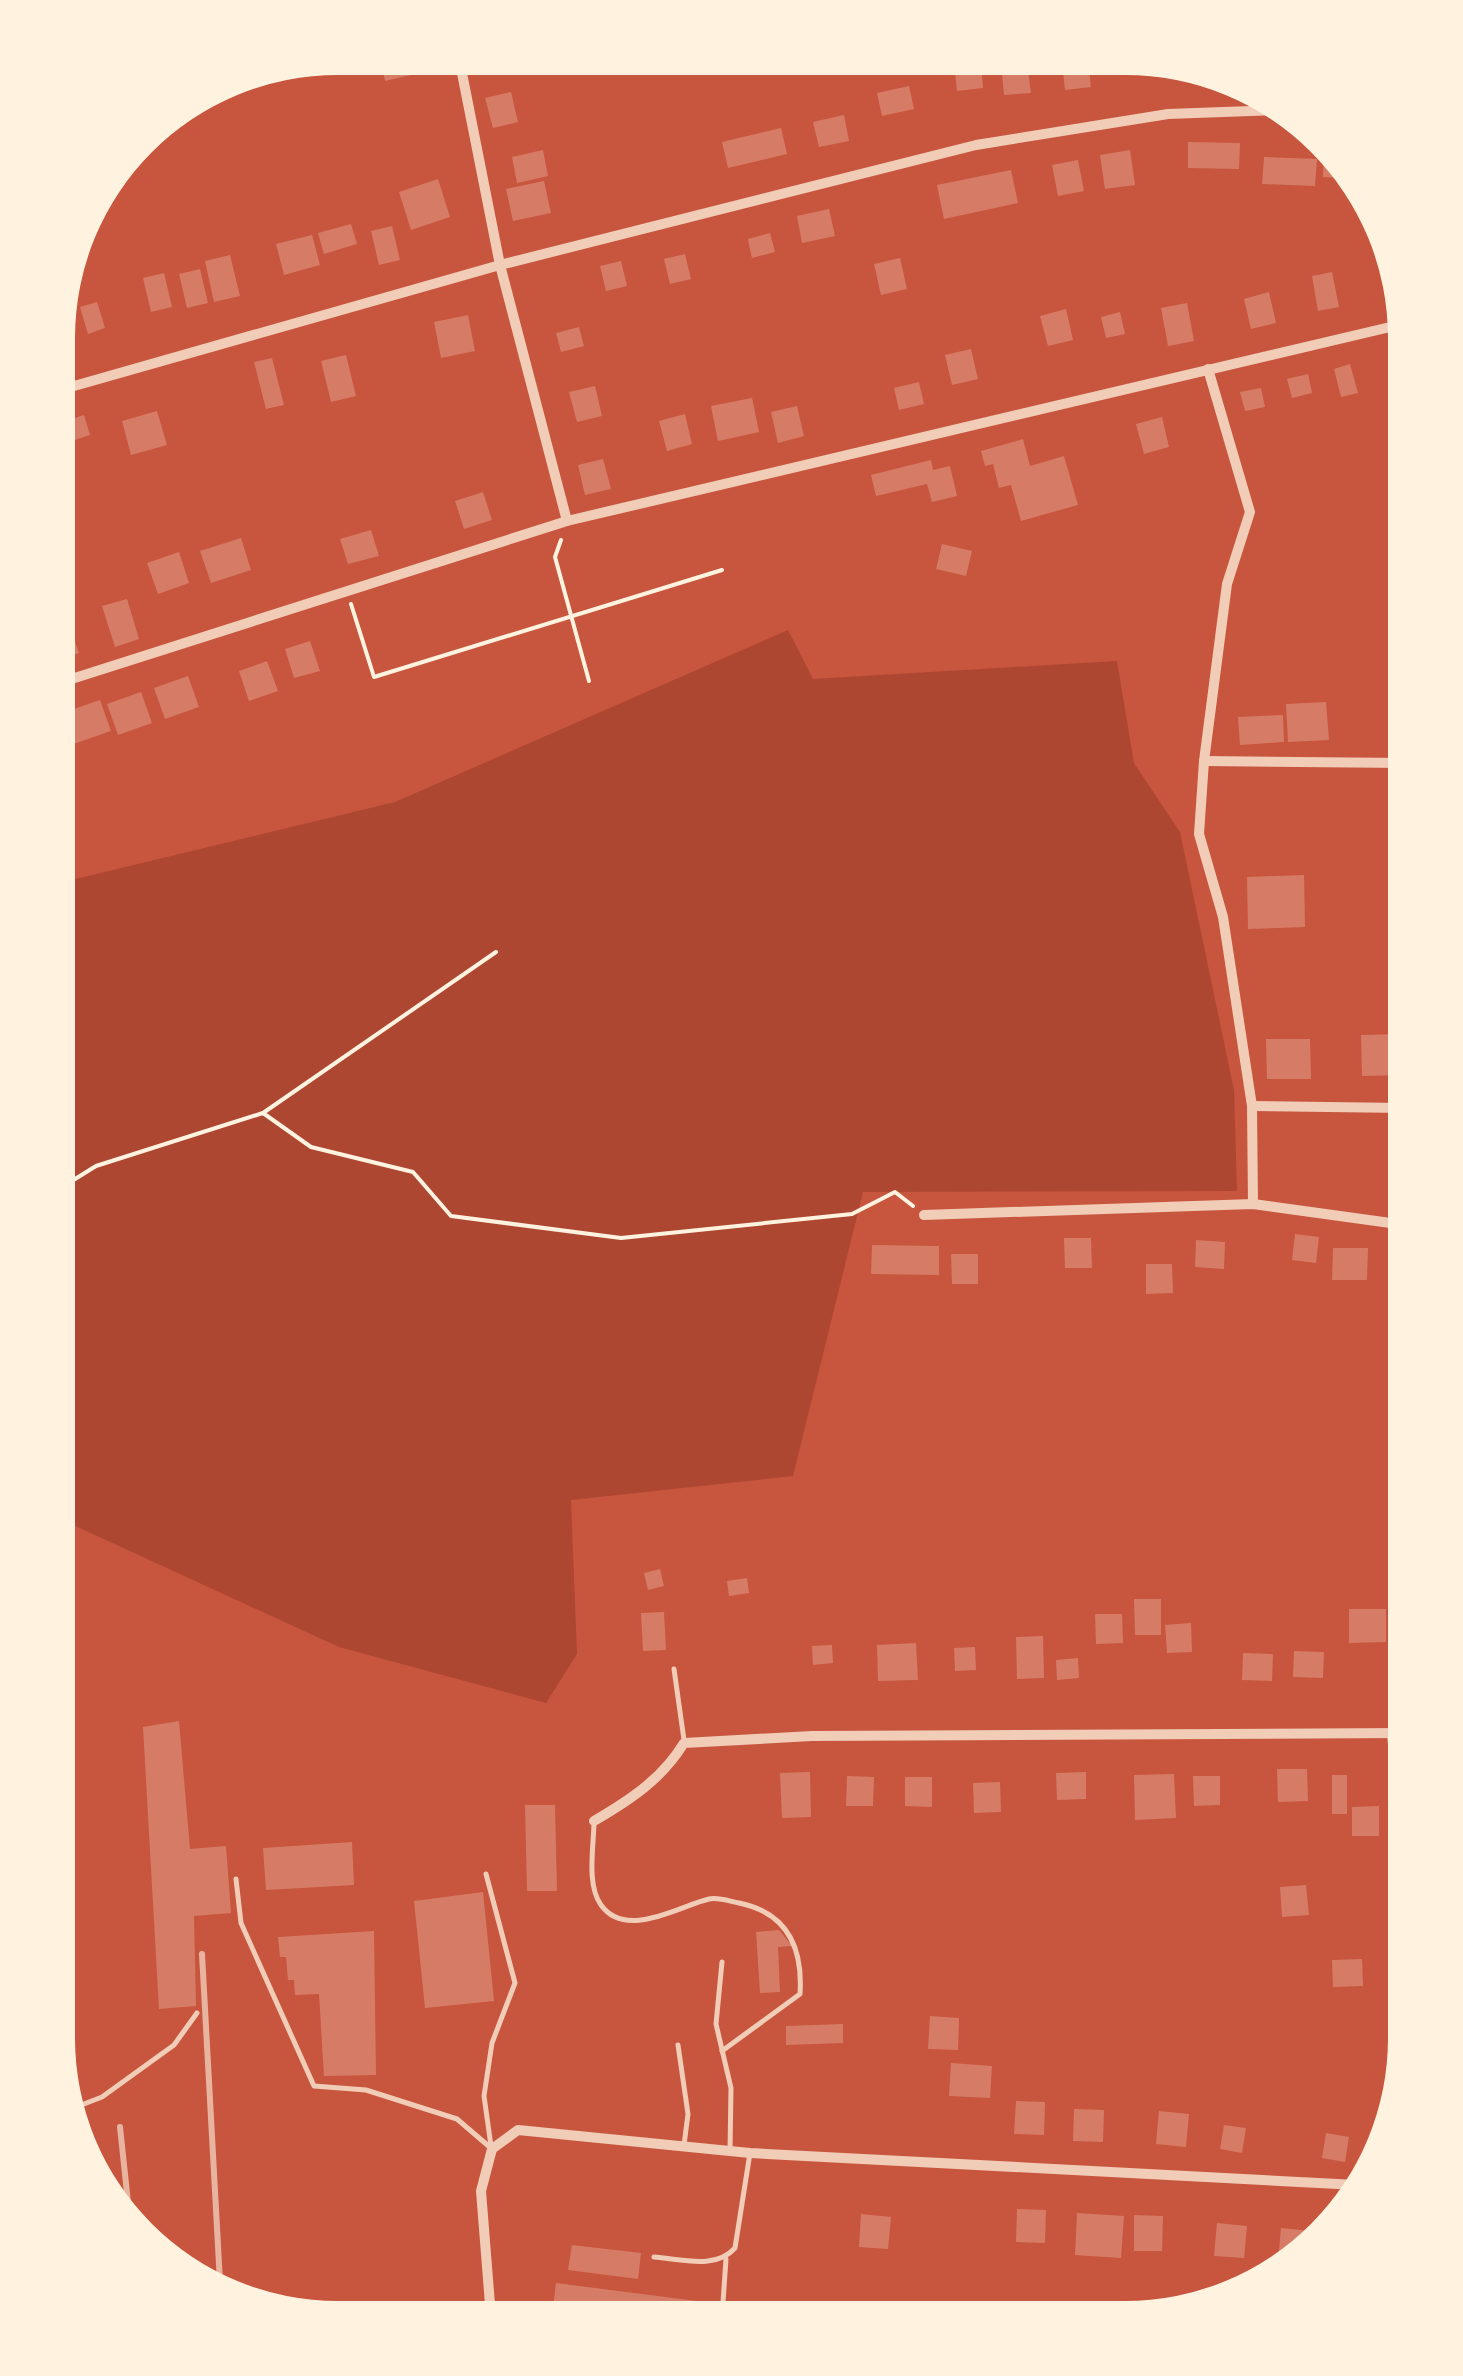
<svg xmlns="http://www.w3.org/2000/svg" width="1463" height="2376" font-family="'IBM Plex Sans',sans-serif">
<rect width="100%" height="100%" fill="#c8553d"/>
<polygon fill="#ae4732" points="788,630 813,679 1117,661 1134,763 1180,832 1234,1090 1237,1191 863,1192 793,1476 571,1500 577,1654 546,1703 339,1647 58,1518 59,883 395,802"/>
<g fill="#d67c66">
<polygon points="380,58 421,58 424,72 385,81"/>
<polygon points="954,61 981,62 983,88 957,91"/>
<polygon points="1027,62 1031,93 1004,95 1001,64"/>
<polygon points="1062,62 1088,62 1091,87 1065,90"/>
<polygon points="909,86 914,109 882,116 877,93"/>
<polygon points="511,92 518,122 493,128 485,98"/>
<polygon points="844,115 849,141 819,147 813,122"/>
<polygon points="781,128 787,154 728,168 722,142"/>
<polygon points="1188,142 1240,143 1239,169 1188,168"/>
<polygon points="543,150 548,176 517,183 512,157"/>
<polygon points="1130,150 1135,185 1105,189 1100,155"/>
<polygon points="1324,151 1327,151 1346,178 1323,177"/>
<polygon points="1264,157 1317,159 1315,186 1262,184"/>
<polygon points="1078,160 1084,191 1058,196 1052,165"/>
<polygon points="1011,170 1018,203 944,219 937,185"/>
<polygon points="438,179 450,217 411,230 399,192"/>
<polygon points="544,181 551,213 513,221 506,189"/>
<polygon points="829,209 835,236 802,243 797,216"/>
<polygon points="351,224 357,244 324,254 318,233"/>
<polygon points="392,226 400,260 379,265 371,231"/>
<polygon points="770,233 775,252 752,258 748,239"/>
<polygon points="312,235 320,265 284,275 276,244"/>
<polygon points="685,254 691,279 670,284 664,259"/>
<polygon points="230,255 240,296 214,302 205,261"/>
<polygon points="900,258 907,289 881,295 874,264"/>
<polygon points="621,261 627,286 606,291 600,266"/>
<polygon points="200,269 208,303 187,308 179,274"/>
<polygon points="1332,272 1339,307 1318,311 1312,276"/>
<polygon points="164,273 172,307 151,312 143,278"/>
<polygon points="1269,292 1276,323 1251,329 1244,299"/>
<polygon points="97,302 105,328 88,334 80,307"/>
<polygon points="1187,303 1194,341 1168,346 1161,308"/>
<polygon points="1066,309 1073,340 1048,346 1040,316"/>
<polygon points="1120,312 1125,334 1106,338 1101,317"/>
<polygon points="468,315 475,351 441,358 434,322"/>
<polygon points="579,327 584,346 561,352 556,333"/>
<polygon points="971,349 978,379 952,385 945,355"/>
<polygon points="346,355 356,396 331,402 321,361"/>
<polygon points="272,358 284,405 266,409 254,362"/>
<polygon points="1350,364 1358,393 1341,397 1334,369"/>
<polygon points="1308,374 1312,393 1292,398 1287,379"/>
<polygon points="919,382 924,404 899,410 894,388"/>
<polygon points="595,386 602,416 577,422 569,392"/>
<polygon points="1261,388 1265,407 1245,411 1240,392"/>
<polygon points="752,398 759,432 718,441 711,406"/>
<polygon points="797,406 804,436 778,443 771,412"/>
<polygon points="157,411 167,445 131,455 122,421"/>
<polygon points="685,414 692,444 667,451 659,421"/>
<polygon points="84,415 90,435 69,442 62,422"/>
<polygon points="1162,417 1169,447 1144,454 1136,424"/>
<polygon points="1023,439 1030,466 1064,456 1078,505 1021,521 1011,485 999,488 993,464 985,466 981,451"/>
<polygon points="603,459 611,489 585,495 578,465"/>
<polygon points="931,460 933,470 950,466 957,496 932,502 927,484 876,496 871,475"/>
<polygon points="483,492 492,520 464,529 455,501"/>
<polygon points="371,530 379,556 348,564 340,539"/>
<polygon points="241,538 251,570 211,583 200,551"/>
<polygon points="942,544 972,551 966,576 936,569"/>
<polygon points="179,552 189,583 158,594 147,563"/>
<polygon points="127,599 139,639 115,647 102,606"/>
<polygon points="71,631 79,653 59,660 59,635"/>
<polygon points="310,641 320,671 294,678 285,649"/>
<polygon points="267,661 278,691 249,701 239,671"/>
<polygon points="188,676 199,707 165,719 154,688"/>
<polygon points="141,692 152,723 118,735 107,704"/>
<polygon points="100,700 111,731 59,749 59,714"/>
<polygon points="1326,702 1329,740 1288,742 1286,704"/>
<polygon points="1283,715 1284,742 1240,745 1238,717"/>
<polygon points="1304,875 1305,927 1248,929 1247,877"/>
<polygon points="1405,1034 1405,1075 1362,1076 1361,1035"/>
<polygon points="1266,1039 1310,1039 1311,1079 1267,1079"/>
<polygon points="1295,1234 1319,1237 1316,1263 1292,1260"/>
<polygon points="1064,1238 1091,1238 1092,1268 1065,1268"/>
<polygon points="1196,1240 1225,1242 1224,1269 1195,1267"/>
<polygon points="872,1245 939,1246 939,1275 871,1274"/>
<polygon points="1333,1248 1368,1248 1367,1280 1332,1280"/>
<polygon points="951,1254 978,1254 978,1284 952,1284"/>
<polygon points="1146,1264 1172,1264 1173,1293 1146,1294"/>
<polygon points="660,1569 664,1586 648,1590 644,1573"/>
<polygon points="747,1578 749,1593 729,1596 727,1581"/>
<polygon points="1134,1599 1161,1599 1161,1635 1135,1635"/>
<polygon points="1349,1609 1386,1609 1386,1642 1349,1643"/>
<polygon points="664,1612 666,1650 643,1651 641,1613"/>
<polygon points="1095,1614 1122,1614 1123,1643 1096,1644"/>
<polygon points="1191,1623 1192,1652 1167,1653 1165,1625"/>
<polygon points="1043,1636 1044,1678 1017,1679 1016,1637"/>
<polygon points="916,1643 918,1680 878,1681 877,1645"/>
<polygon points="832,1645 833,1663 813,1665 812,1646"/>
<polygon points="975,1647 976,1670 955,1671 954,1648"/>
<polygon points="1294,1651 1324,1652 1323,1678 1293,1677"/>
<polygon points="1243,1653 1273,1654 1272,1681 1242,1680"/>
<polygon points="1078,1658 1079,1678 1057,1680 1056,1660"/>
<polygon points="179,1721 190,1849 226,1846 231,1913 194,1916 196,2006 159,2009 143,1727"/>
<polygon points="1277,1769 1307,1769 1308,1801 1278,1802"/>
<polygon points="810,1772 811,1817 782,1818 780,1773"/>
<polygon points="1086,1772 1086,1799 1057,1800 1056,1773"/>
<polygon points="1174,1774 1176,1818 1135,1820 1134,1775"/>
<rect x="1332" y="1775" width="15" height="39"/>
<polygon points="847,1776 874,1777 873,1806 846,1806"/>
<polygon points="1193,1776 1220,1776 1220,1805 1194,1806"/>
<polygon points="905,1777 932,1777 932,1807 905,1806"/>
<polygon points="1000,1782 1001,1812 974,1813 973,1783"/>
<polygon points="525,1805 555,1805 557,1891 527,1891"/>
<polygon points="1379,1806 1379,1836 1352,1836 1352,1807"/>
<polygon points="352,1842 354,1885 266,1890 263,1848"/>
<polygon points="1306,1885 1309,1915 1282,1917 1280,1887"/>
<polygon points="483,1892 494,2001 425,2008 414,1901"/>
<polygon points="779,1930 792,1946 778,1947 780,1992 760,1993 756,1932"/>
<polygon points="374,1931 376,2075 324,2076 319,1994 295,1995 294,1980 288,1980 286,1957 280,1957 278,1937"/>
<polygon points="1362,1959 1363,1986 1333,1987 1332,1960"/>
<polygon points="930,2016 959,2018 958,2050 928,2049"/>
<polygon points="843,2024 843,2043 786,2045 786,2026"/>
<polygon points="951,2063 992,2066 990,2098 949,2096"/>
<polygon points="1016,2101 1045,2102 1044,2135 1014,2134"/>
<polygon points="1074,2109 1104,2110 1103,2142 1073,2141"/>
<polygon points="1159,2111 1189,2114 1186,2147 1156,2144"/>
<polygon points="1224,2125 1246,2128 1242,2153 1220,2149"/>
<polygon points="1326,2133 1349,2137 1345,2162 1322,2158"/>
<polygon points="1017,2209 1046,2210 1045,2243 1016,2242"/>
<polygon points="1077,2213 1124,2216 1121,2258 1075,2255"/>
<polygon points="861,2214 891,2217 888,2249 859,2247"/>
<polygon points="1134,2215 1163,2216 1162,2251 1134,2251"/>
<polygon points="1217,2223 1247,2226 1244,2258 1214,2256"/>
<polygon points="1281,2228 1311,2231 1310,2237 1278,2262"/>
<polygon points="572,2245 641,2253 638,2279 568,2270"/>
<polygon points="556,2283 712,2303 711,2317 552,2317"/>
</g>
<g fill="none" stroke-linecap="round" stroke-linejoin="round">
<g stroke="#fff3e0" stroke-width="4">
<polyline points="561,540 555,557 589,681"/>
<polyline points="351,604 374,677 722,570"/>
<polyline points="263,1113 496,952"/>
<polyline points="59,1189 96,1166 263,1113 311,1147 413,1172 451,1216 621,1238 852,1214 895,1192 913,1206"/>
</g>
<g stroke="#f1ccb7" stroke-width="5">
<polyline points="674,1669 684,1740"/>
<path d="M 594,1821 C 594,1846 586,1884 601,1905 C 626,1940 679,1906 709,1899 C 718,1897 729,1901 739,1903 C 788,1913 803,1948 800,1994 L 722,2051"/>
<polyline points="486,1874 515,1983 492,2043 484,2096 491,2146"/>
<polyline points="236,1879 241,1923 314,2086 366,2090 457,2119 492,2149"/>
<polyline points="722,1962 716,2024 731,2088 730,2151"/>
<polyline points="678,2045 688,2114 684,2145"/>
<polyline points="71,2109 102,2097 174,2045 197,2013"/>
<path d="M 654,2257 C 681,2259 716,2270 735,2248 L 750,2153"/>
<polyline points="722,2317 726,2259"/>
</g>
<g stroke="#f1ccb7" stroke-width="10">
<polyline points="459,58 500,265 567,521"/>
<polyline points="1208,369 1250,512 1227,584 1204,761 1199,834 1223,917 1252,1106 1253,1204"/>
<polyline points="60,390 500,265 976,145 1168,114 1277,110"/>
<polyline points="59,683 567,521 1403,324"/>
<polyline points="1204,761 1405,763"/>
<polyline points="1252,1106 1405,1108"/>
<polyline points="924,1215 1253,1204 1405,1225"/>
<polyline points="1392,1734 1405,1880"/>
<path d="M 594,1821 C 630,1800 662,1779 684,1743 L 812,1736 L 1405,1733"/>
<polyline points="491,2317 481,2191 492,2149 518,2130 750,2153 1357,2185"/>
</g>
<g stroke="#e9b49f" stroke-width="6">
<polyline points="202,1954 220,2282"/>
<polyline points="120,2127 129,2212"/>
</g>
</g>
<path d="M0 0H1463V2376H0ZM338 75H1125A263 263 0 0 1 1388 338V2038A263 263 0 0 1 1125 2301H338A263 263 0 0 1 75 2038V338A263 263 0 0 1 338 75Z" fill="#fff3e0" fill-rule="evenodd"/>
</svg>
